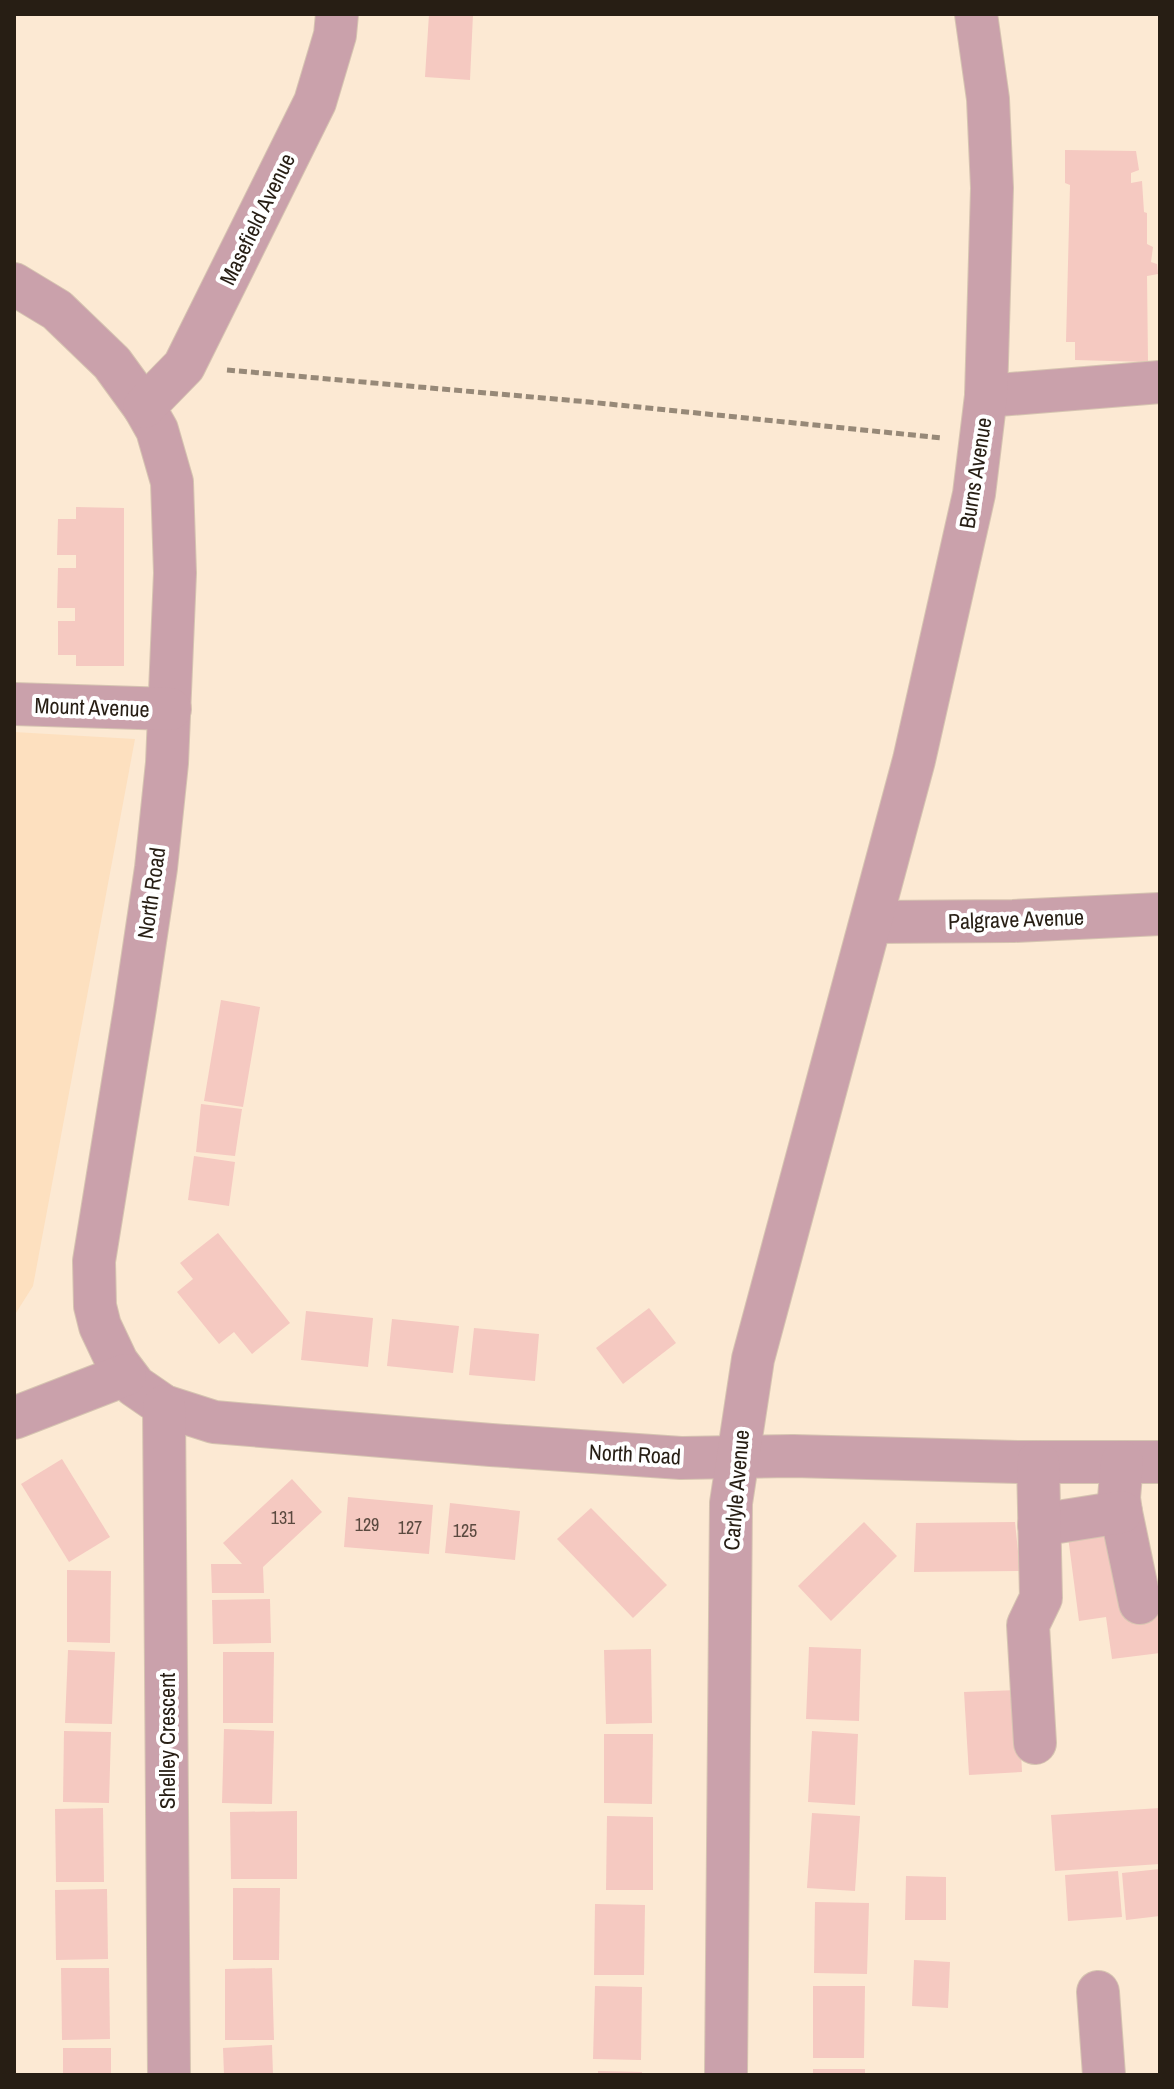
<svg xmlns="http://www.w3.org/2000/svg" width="1174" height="2089" font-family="'Archivo Narrow',sans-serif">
<rect width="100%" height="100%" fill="#fce9d3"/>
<polygon fill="#fde0bf" points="14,732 135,739 33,1286 14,1316"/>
<g fill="#f5c9c1">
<polygon points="429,14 473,14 470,80 425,77"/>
<polygon points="1065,150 1136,151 1139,170 1131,173 1131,183 1142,181 1144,212 1147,213 1147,244 1153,247 1151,262 1157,264 1158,274 1147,276 1148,362 1075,360 1075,342 1066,342 1070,185 1065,183"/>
<polygon points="76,507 124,508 124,666 76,666 76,655 58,655 58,621 75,621 75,608 57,608 58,568 76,568 76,555 57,555 58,519 76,519"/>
<polygon points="221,1000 260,1007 243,1107 204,1101"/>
<polygon points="201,1104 242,1109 235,1156 196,1152"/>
<polygon points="194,1156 235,1162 229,1206 188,1200"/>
<polygon points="218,1233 290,1323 252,1354 234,1332 219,1344 177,1292 193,1279 180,1263"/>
<polygon points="649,1308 676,1343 623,1384 596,1348"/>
<polygon points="306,1311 373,1318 368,1367 301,1360"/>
<polygon points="392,1319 459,1326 453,1373 387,1366"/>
<polygon points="474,1328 539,1334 535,1381 469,1375"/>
<polygon points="62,1459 110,1537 69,1562 21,1484"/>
<polygon points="292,1479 322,1512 263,1567 264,1593 212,1593 211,1564 242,1564 223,1543"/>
<polygon points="348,1497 433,1505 429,1554 344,1547"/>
<polygon points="450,1503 520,1511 515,1560 445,1553"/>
<polygon points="591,1508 667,1585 633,1618 557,1539"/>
<polygon points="864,1522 897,1556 831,1621 798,1586"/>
<polygon points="1015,1522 1020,1571 914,1572 916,1523"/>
<polygon points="1111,1524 1123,1614 1160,1609 1160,1653 1112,1659 1106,1617 1079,1621 1067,1529"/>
<polygon points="67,1570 111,1571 110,1643 67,1642"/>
<polygon points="270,1599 271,1643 213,1644 212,1600"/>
<polygon points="809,1647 861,1649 859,1721 806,1719"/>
<polygon points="651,1649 652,1723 606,1724 604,1650"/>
<polygon points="68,1650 115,1652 112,1724 65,1723"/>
<polygon points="223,1652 274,1652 273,1723 223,1723"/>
<polygon points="1018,1690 1022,1772 969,1775 964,1692"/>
<polygon points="224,1729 274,1731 272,1804 222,1803"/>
<polygon points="64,1731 111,1732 109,1803 63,1802"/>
<polygon points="812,1731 858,1734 855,1805 808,1802"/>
<polygon points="604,1734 653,1734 652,1804 604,1803"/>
<polygon points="103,1808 104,1882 56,1882 55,1809"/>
<polygon points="1160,1808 1160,1864 1055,1871 1051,1815"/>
<polygon points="297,1811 297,1879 231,1879 230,1812"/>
<polygon points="812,1813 860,1816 855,1891 807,1888"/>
<polygon points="607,1816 653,1817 653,1890 606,1890"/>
<polygon points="1160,1869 1160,1916 1126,1920 1122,1873"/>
<polygon points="1118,1871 1122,1917 1068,1921 1065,1875"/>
<polygon points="906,1876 946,1877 946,1920 905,1920"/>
<polygon points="233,1888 280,1888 279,1960 233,1960"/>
<polygon points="107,1889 108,1959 56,1960 55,1890"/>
<polygon points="815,1902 869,1903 867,1974 814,1973"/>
<polygon points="595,1904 645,1905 644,1975 594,1975"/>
<polygon points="914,1960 950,1962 948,2008 912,2006"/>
<polygon points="61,1968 109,1968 110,2039 62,2040"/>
<polygon points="272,1968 274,2040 225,2040 225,1969"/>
<polygon points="595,1986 642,1987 641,2060 593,2059"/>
<polygon points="813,1986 865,1986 864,2058 813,2058"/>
<polygon points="272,2045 273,2075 224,2075 223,2048"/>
<rect x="63" y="2048" width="48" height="27"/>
<rect x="813" y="2069" width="52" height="6"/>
<polygon points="598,2071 642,2072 642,2075 598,2075"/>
</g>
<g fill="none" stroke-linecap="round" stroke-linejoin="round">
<defs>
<g id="minor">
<polyline points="14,284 57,310 112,363 144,407 157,430 172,482 175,573 167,763 156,868 135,1008 94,1261 95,1306 100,1326 117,1362 135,1386 164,1406 214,1422 491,1445 681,1458 793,1456 1018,1462 1160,1462"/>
<polyline points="986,396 1160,382"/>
<polyline points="144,407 184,366 315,102 335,35 337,14"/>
<polyline points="14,704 170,709"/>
<polyline points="872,922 1013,921 1160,914"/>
<polyline points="164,1406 169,2075"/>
<polyline points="14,1418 125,1375"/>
<polyline points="1122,1462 1119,1498 1121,1512 1140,1603"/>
<polyline points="1039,1525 1121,1512"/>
<polyline points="1035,1743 1028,1625 1041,1598 1038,1462"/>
<polyline points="1098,1992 1104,2075"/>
<polyline points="726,2075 731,1503 753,1359 914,760 974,494 986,396 992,188 988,99 976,14"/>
</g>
</defs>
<use href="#minor" stroke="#d6c4b1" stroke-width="44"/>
<polyline stroke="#978978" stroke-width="5" stroke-dasharray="8 4" stroke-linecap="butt" points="227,370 589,402 942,438"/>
<use href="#minor" stroke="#caa1ab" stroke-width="42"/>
</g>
<g text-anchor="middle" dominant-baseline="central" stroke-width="8" stroke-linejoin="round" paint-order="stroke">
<g font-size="18" fill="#5a493f">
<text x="283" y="1517">131</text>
<text x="367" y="1524">129</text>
<text x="410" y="1527">127</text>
<text x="465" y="1530">125</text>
</g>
<g font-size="22" fill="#271e14" stroke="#fff">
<text transform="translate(257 219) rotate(-64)">Masefield Avenue</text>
<text transform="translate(975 473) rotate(-81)">Burns Avenue</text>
<text transform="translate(92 707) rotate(2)">Mount Avenue</text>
<text transform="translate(151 893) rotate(-82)">North Road</text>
<text transform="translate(1016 919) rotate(-2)">Palgrave Avenue</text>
<text transform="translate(635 1454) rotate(3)">North Road</text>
<text transform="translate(736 1490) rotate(-85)">Carlyle Avenue</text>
<text transform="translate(167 1741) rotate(-90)">Shelley Crescent</text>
</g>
</g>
<rect width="1174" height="2089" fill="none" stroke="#271e14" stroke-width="32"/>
</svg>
